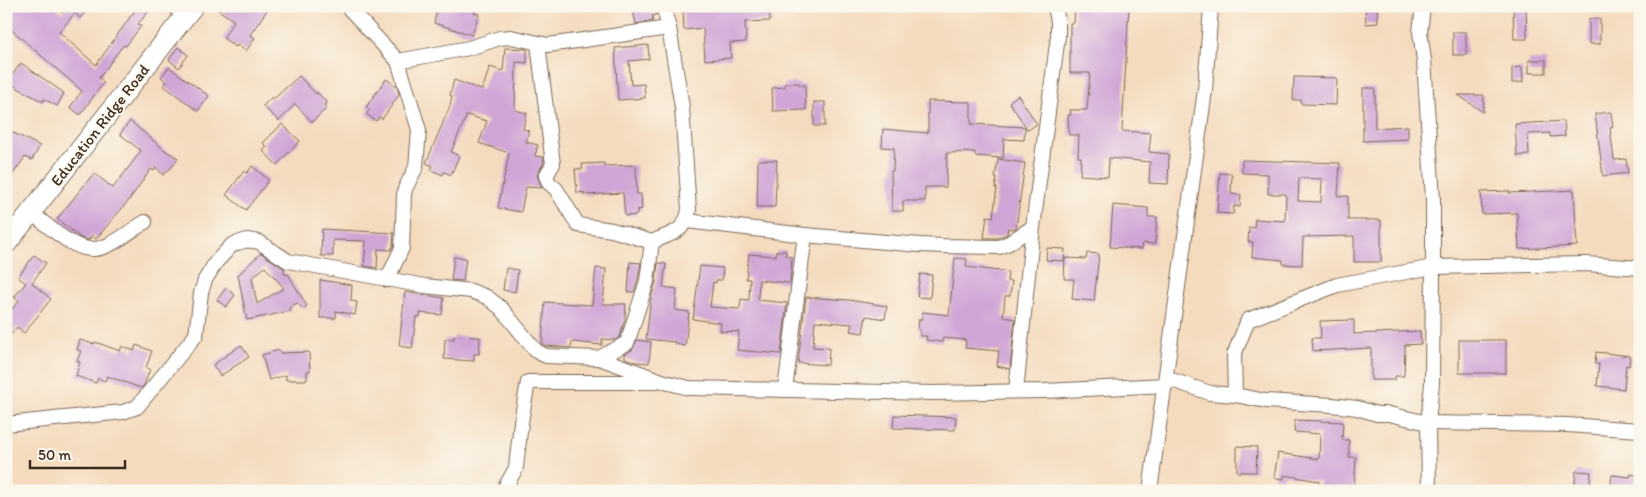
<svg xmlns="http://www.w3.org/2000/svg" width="1646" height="497" font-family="Itim,sans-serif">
<rect width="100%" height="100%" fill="#fbf7ec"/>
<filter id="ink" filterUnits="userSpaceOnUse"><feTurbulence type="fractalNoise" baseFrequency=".02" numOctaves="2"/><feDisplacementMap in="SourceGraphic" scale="10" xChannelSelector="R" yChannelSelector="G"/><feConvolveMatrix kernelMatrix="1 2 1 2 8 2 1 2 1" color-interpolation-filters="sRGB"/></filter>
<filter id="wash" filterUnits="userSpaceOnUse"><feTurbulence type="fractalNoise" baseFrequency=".0096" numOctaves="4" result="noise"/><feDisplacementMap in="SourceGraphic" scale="20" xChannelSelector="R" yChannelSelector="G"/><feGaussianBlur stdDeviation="1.12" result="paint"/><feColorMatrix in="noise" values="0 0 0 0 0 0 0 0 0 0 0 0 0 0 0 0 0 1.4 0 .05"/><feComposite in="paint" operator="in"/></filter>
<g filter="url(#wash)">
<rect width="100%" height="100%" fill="#f4dbbe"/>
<g id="blocks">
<g fill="#cfa5d6" fill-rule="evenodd">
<polygon points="12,6 54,6 62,13 67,6 91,6 80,18 75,13 59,32 96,65 138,6 153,6 138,24 141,26 126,46 124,45 121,48 99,78 104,82 80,115 70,107 82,91 6,25 6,13"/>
<polygon points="213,6 270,6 250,35 255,38 246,51 237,45 236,47 223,38 234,21"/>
<polygon points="438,6 477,6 474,13 479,14 472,35 434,23"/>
<polygon points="632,6 654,6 656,15 652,16 653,21 636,24"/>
<polygon points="724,6 769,6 770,21 745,22 746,42 730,43 731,58 705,60 703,28 684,30 683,9"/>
<polygon points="1075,6 1129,6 1122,131 1151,133 1149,152 1169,154 1168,184 1149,183 1150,162 1109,158 1108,177 1080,175 1081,157 1078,157 1079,135 1069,135 1068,115 1071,115 1070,110 1087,110 1090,73 1070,73 1070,23 1074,23"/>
<polygon points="1365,6 1377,6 1378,23 1366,24"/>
<polygon points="1513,6 1526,6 1527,39 1514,39"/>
<rect x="1589" y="19" width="11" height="25"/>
<rect x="1453" y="32" width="13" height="23"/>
<polygon points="648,45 649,59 629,61 631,85 644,84 645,98 618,100 615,48"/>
<polygon points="178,47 188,55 179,68 169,60"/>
<polygon points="505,48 527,49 527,63 516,62 515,110 527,113 523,129 529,131 526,142 538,145 535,156 543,157 544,162 537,175 542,188 526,187 521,212 498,208 509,153 479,143 487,121 467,115 451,152 459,156 451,175 444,172 443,175 431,170 433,166 426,163 450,106 452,96 450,95 454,80 482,90 490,67 503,71"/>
<rect x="1529" y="60" width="17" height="13"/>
<polygon points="21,63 64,93 57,106 44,99 43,102 7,82"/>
<polygon points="169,67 209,96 198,111 164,86 167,82 161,77"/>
<polygon points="1522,67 1523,82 1512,83 1512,68"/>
<polygon points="299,76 316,94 317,92 327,103 324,105 327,108 312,122 295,104 279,121 263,106 272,97 273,99 277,96"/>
<polygon points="1294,77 1337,78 1336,105 1301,104 1301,100 1293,100"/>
<polygon points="386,79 397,86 399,95 382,119 379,117 376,121 366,114 370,110 366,107"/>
<polygon points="785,83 799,83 800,85 805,85 806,110 773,111 772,88 785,87"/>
<polygon points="1363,88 1375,88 1375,128 1408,126 1408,139 1363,141"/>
<polygon points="1018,95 1037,124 1028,130 1009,102"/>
<polygon points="1458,95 1484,95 1483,112"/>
<polygon points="928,101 971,102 971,124 1025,127 1024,140 1004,139 1003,158 975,156 975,152 947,153 946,187 925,187 925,201 903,201 903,211 892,211 891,171 893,171 894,148 882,147 883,129 928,133"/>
<rect x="814" y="102" width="11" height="24"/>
<polygon points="1611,112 1613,127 1610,128 1614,160 1626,159 1628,173 1603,176 1595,114"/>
<polygon points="130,121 166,151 178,158 172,167 163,175 156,167 154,171 151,169 129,200 96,239 92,235 89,240 81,238 57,219 94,173 113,188 141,151 120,134"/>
<polygon points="1564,121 1565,136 1550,137 1550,133 1528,134 1529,155 1517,156 1515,124"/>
<polygon points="282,124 300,141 277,165 263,151 267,147 263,143"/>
<polygon points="6,129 40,146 32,160 25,157 6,184 6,160 12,151 6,148"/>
<polygon points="998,159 1025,163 1016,228 1014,229 1008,228 1007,234 997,238 984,238 987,216 993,217 997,188 995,188 997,178 995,178"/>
<polygon points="758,160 777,160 775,207 757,207"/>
<path d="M 1242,160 L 1340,163 L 1338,196 L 1348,196 L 1348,220 L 1381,220 L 1381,262 L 1354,262 L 1354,236 L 1303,237 L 1302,265 L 1283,264 L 1283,260 L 1252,257 L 1253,242 L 1248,242 L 1249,227 L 1254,228 L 1255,219 L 1285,221 L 1286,194 L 1268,194 L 1268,174 L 1242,173 ZM 1299,178 L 1322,179 L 1321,202 L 1298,201 Z"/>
<polygon points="604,163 604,166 636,165 637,194 641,194 642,209 637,210 637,215 625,216 623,193 584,195 584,192 577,193 575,169 583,169 582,164"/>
<polygon points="252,166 269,180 246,210 226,195 244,171 247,173"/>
<polygon points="1220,173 1232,174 1231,194 1241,195 1240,207 1234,206 1233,214 1217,213"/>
<polygon points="1574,190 1577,246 1519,249 1517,213 1482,214 1481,192 1509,191 1509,193"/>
<polygon points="1113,205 1148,208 1148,217 1157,217 1155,244 1143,243 1142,249 1110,247"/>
<polygon points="322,229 394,233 393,246 391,250 378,249 377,268 364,266 366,241 333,240 333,256 321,256"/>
<polygon points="1047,248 1065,249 1064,261 1046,260"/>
<polygon points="776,251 786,251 786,256 792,257 790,283 759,280 758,300 787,303 781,354 737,350 739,332 720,331 721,323 693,319 700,266 723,268 722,280 716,280 716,283 713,282 710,307 740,309 741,299 749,300 750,279 746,279 749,254 776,256"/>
<path d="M 261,253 L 284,268 L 284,274 L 288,274 L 307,306 L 303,309 L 297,303 L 289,308 L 291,311 L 247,320 L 238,275 ZM 265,267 L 284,288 L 257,304 L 252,278 Z"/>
<polygon points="1087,253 1099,254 1094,301 1072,299 1074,279 1064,279 1065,258 1086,259"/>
<polygon points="34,255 46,263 32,283 51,299 24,333 17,327 6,341 6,316 19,301 14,297 26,283 18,277"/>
<polygon points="454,257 466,258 463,281 451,280"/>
<polygon points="955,258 967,259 966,267 1008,272 1007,281 1012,281 1010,296 1005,296 1003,317 1015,319 1010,369 997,366 999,351 965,348 966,340 943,338 942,342 926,340 927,336 920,336 920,330 918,329 919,319 922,319 922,312 949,315"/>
<polygon points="630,262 641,263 638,279 634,292 628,292"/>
<polygon points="658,263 666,264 663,287 677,289 675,310 689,312 685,346 675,344 675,342 646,339 651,298 656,282"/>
<polygon points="506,268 518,270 515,292 503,290"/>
<polygon points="596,268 606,269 603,304 626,304 625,319 620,337 615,340 602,339 602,345 572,342 571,348 546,346 542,344 545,302 592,305"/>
<polygon points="920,274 932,275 930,298 917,297"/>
<polygon points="320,280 352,285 351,301 357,302 355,315 336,311 336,318 320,318"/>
<polygon points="226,288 235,295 226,307 217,300"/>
<polygon points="405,292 444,298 442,315 420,313 420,317 416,317 412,348 399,346"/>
<polygon points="806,297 849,300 887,306 885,319 866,316 863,333 850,331 852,324 815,321 813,347 829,348 828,365 798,363"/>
<polygon points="1354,320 1354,334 1420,331 1421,344 1405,345 1404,376 1395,376 1395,380 1371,380 1371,348 1313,351 1312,338 1321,338 1320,321"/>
<polygon points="454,336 480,337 479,354 474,354 474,361 444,359 445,339 454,339"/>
<polygon points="80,340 94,344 95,342 120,351 122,346 134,351 136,345 152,351 146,368 150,369 144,385 141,388 107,376 105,381 98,378 96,383 76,376 80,362 77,361 81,351 77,350"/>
<polygon points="637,340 651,342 649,363 635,362 625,358 625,354 632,350"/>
<rect x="1459" y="340" width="47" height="33"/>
<polygon points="241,345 249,357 220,376 213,365"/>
<polygon points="279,350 280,353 309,352 310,371 307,371 307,380 286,380 286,375 269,380 262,355"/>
<polygon points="1596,352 1630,356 1629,366 1626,365 1624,389 1597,386 1599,364 1595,364"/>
<polygon points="894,415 956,417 955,430 893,428"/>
<polygon points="1295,420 1343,422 1342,440 1349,440 1349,457 1356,457 1354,491 1319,491 1319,481 1284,475 1284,479 1274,478 1278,453 1319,459 1320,434 1294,432"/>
<polygon points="1237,446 1257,447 1256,472 1237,472"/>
<polygon points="1576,471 1591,472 1589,491 1574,491"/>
<polygon points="1631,474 1640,476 1640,491 1610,491 1612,475 1630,477"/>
</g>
</g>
</g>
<g filter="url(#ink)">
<use href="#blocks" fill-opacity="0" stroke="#7c6856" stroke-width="1"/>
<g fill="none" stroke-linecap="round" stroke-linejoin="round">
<defs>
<g id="minor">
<polyline points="174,6 186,16"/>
<polyline points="347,6 398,61 419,130 416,167 405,189 404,195 402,248 387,280"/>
<polyline points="1423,6 1420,32 1424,60 1433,199 1433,267 1586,264 1640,268"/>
<polyline points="538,44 553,164 546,176 549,183 556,189 578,225 612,230 652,242"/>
<polyline points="398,61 469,48 500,38 511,37 548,45 669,28"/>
<path d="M 31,213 C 47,224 73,251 94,249 C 111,248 130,231 145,222"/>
<polyline points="687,221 805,235 920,245 943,246 999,247 1009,243 1033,227"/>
<path d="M 599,358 L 627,343 L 647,281 L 652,242 C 671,233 685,233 689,210 L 682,107 L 669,28 L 663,6"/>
<polyline points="1166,378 1210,393 1235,395 1266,401 1332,405 1357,408 1377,414 1389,414 1428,423 1567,425 1640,430"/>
<polyline points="785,390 805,235"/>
<polyline points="1016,391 1033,227 1058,36 1058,22 1055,6"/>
<polyline points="1235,395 1234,355 1248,320 1337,285 1433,267 1432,383 1428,423 1429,491"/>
<polyline points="6,424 123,412 137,407 196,335 201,293 205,280 216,262 232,245 247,240 259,242 288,261 425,286 471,291 487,297 501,308 536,351 546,356 599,358 665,382 689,388 933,393 1044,391 1166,385"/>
<polyline points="503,491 516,468 521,422 528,382 654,382"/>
<polyline points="1150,491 1205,90 1211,6"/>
</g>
<polyline id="secondary" points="6,244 193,6"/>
</defs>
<use href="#minor" stroke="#7c6856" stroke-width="16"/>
<use href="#secondary" stroke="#7c6856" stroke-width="22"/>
<use href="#minor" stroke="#fff" stroke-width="14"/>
<use href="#secondary" stroke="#fff" stroke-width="20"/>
</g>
</g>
<g text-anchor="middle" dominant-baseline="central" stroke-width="4" stroke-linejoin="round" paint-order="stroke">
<g font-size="16" fill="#3b2a1e" stroke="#fbf7ec">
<text transform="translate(100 125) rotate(-52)">Education Ridge Road</text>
</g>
</g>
<rect width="1646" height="497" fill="none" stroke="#fbf7ec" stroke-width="25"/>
<path d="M30 460v8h95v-8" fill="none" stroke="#3b2a1e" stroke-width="2.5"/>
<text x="38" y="460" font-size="15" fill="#3b2a1e" stroke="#fbf7ec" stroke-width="4" paint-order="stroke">50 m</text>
</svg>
